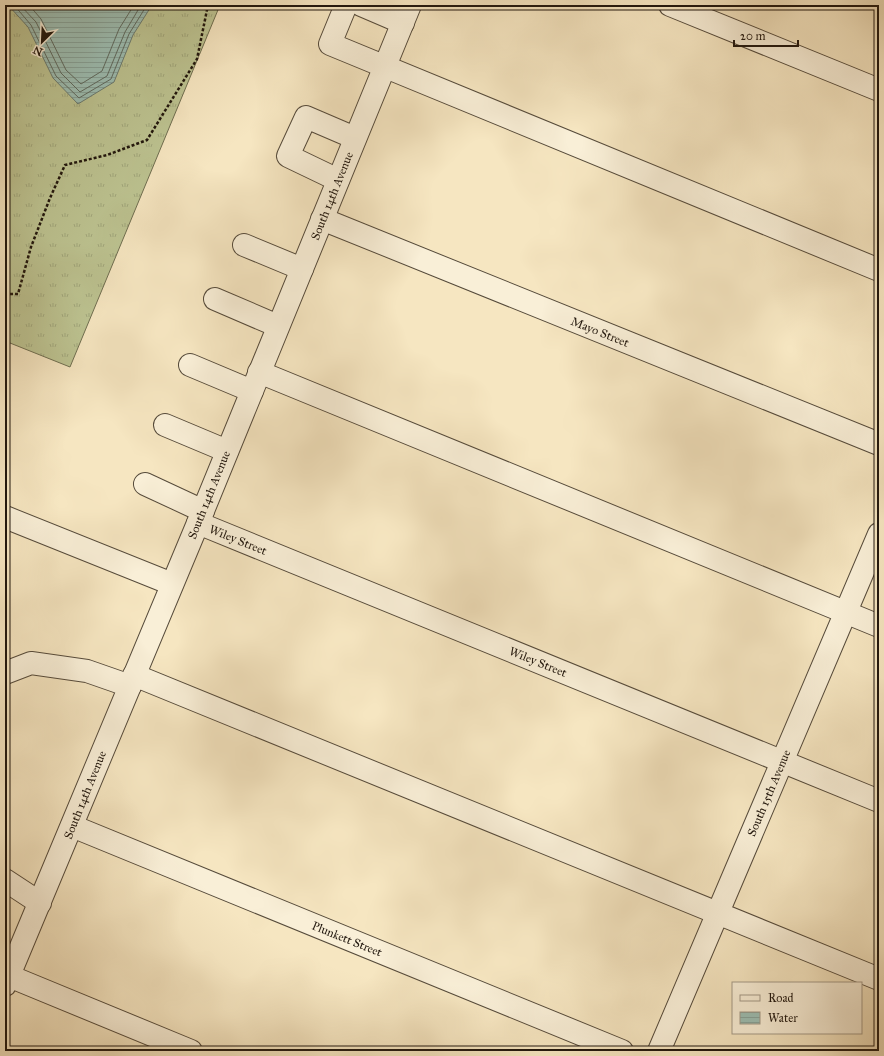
<svg xmlns="http://www.w3.org/2000/svg" width="884" height="1056" font-family="'IM FELL Great Primer',serif">
<defs>
<pattern id="grass-tufts" width="24" height="20" patternUnits="userSpaceOnUse"><rect width="24" height="20" fill="#bdc492"/><path d="M3 7l-1-3M5 7V3M7 7l1-3M15 17l-1-3M17 17v-4M19 17l1-3" fill="none" stroke="#a2a87d"/></pattern>
<pattern id="water-rules" width="6" height="5" patternUnits="userSpaceOnUse"><rect width="6" height="5" fill="#9dbfb4"/><path d="M0 2.5h6" fill="none" stroke="#87a39a"/></pattern>
</defs>
<rect width="100%" height="100%" fill="#f6e6c1"/>
<filter id="stains"><feTurbulence type="fractalNoise" baseFrequency=".005" numOctaves="4"/><feColorMatrix values="0 0 0 0 .2 0 0 0 0 .09 0 0 0 0 .02 0 0 0 .5 -.17"/></filter>
<radialGradient id="worn" r=".72"><stop offset=".6" stop-color="#630" stop-opacity="0"/><stop offset="1" stop-color="#630" stop-opacity=".3"/></radialGradient>
<polygon fill="url(#grass-tufts)" stroke="#6f6e50" points="5,5 220,5 70,367 5,341"/>
<polygon fill="url(#water-rules)" stroke="#6b7c72" points="8,5 152,5 133,35 114,82 78,104 53,78 28,27"/>
<g fill="none" stroke-linecap="round" stroke-linejoin="round">
<g stroke="#5f6b61" stroke-width="1">
<polyline points="14,5 31,25 56,76 79,98 111,79 129,34 147,5"/>
<polyline points="20,5 36,22 61,73 80,92 107,76 125,32 141,5"/>
<polyline points="29,5 41,19 66,70 81,84 102,71 119,29 134,5"/>
</g>
<defs>
<g id="minor">
<polyline points="346,5 330,44 879,270"/>
<polyline points="361,5 403,23"/>
<polyline points="670,5 879,90"/>
<polyline points="338,180 288,156 306,117 355,138"/>
<polyline points="322,219 879,444"/>
<polyline points="244,245 302,269"/>
<polyline points="215,299 278,326"/>
<polyline points="190,365 252,391"/>
<polyline points="259,372 879,626"/>
<polyline points="165,425 227,451"/>
<polyline points="145,484 203,511"/>
<polyline points="5,517 172,584"/>
<polyline points="198,523 879,801"/>
<polyline points="5,673 31,663 87,671 130,686"/>
<polyline points="134,675 879,979"/>
<polyline points="72,826 622,1051"/>
<polyline points="5,880 40,903"/>
<polyline points="9,976 191,1051"/>
<polyline points="5,985 198,523 410,5"/>
<polyline points="659,1051 879,534"/>
</g>
</defs>
<use href="#minor" stroke="#564b3b" stroke-width="24"/>
<g stroke="#21170e" stroke-width="2.5" stroke-dasharray="3 2" stroke-linecap="butt">
<polyline points="5,191 8,193 5,200"/>
<polyline points="5,294 18,294 31,247 50,198 65,165 107,155 147,140 197,59 208,5"/>
</g>
<use href="#minor" stroke="#f9efd7" stroke-width="22"/>
</g>
<g text-anchor="middle" dominant-baseline="central" stroke-width="3.5" stroke-linejoin="round" paint-order="stroke">
<g font-size="12" fill="#21170e" stroke="#f9efd7">
<text transform="translate(332 196) rotate(-68)">South 14th Avenue</text>
<text transform="translate(600 332) rotate(22)">Mayo Street</text>
<text transform="translate(209 495) rotate(-68)">South 14th Avenue</text>
<text transform="translate(238 540) rotate(22)">Wiley Street</text>
<text transform="translate(538 662) rotate(22)">Wiley Street</text>
<text transform="translate(769 793) rotate(-67)">South 15th Avenue</text>
<text transform="translate(85 795) rotate(-68)">South 14th Avenue</text>
<text transform="translate(347 939) rotate(22)">Plunkett Street</text>
</g>
</g>
<rect width="884" height="1056" fill="none" stroke="#f6e6c1" stroke-width="20"/>
<rect x="6" y="6" width="872" height="1044" fill="none" stroke="#21170e" stroke-width="2"/>
<rect x="10" y="10" width="864" height="1036" fill="none" stroke="#21170e"/>
<rect x="732" y="982" width="130" height="52" fill="#f9efd7" stroke="#a39987"/>
<rect x="740" y="995" width="20" height="6" fill="#f9efd7" stroke="#a39987"/>
<text x="768" y="1002" font-size="12" fill="#21170e">Road</text>
<rect x="740" y="1012" width="20" height="12" fill="url(#water-rules)" stroke="#a39987"/>
<text x="768" y="1022" font-size="12" fill="#21170e">Water</text>
<g transform="translate(42 42) rotate(204)" stroke="#f9efd7" stroke-width="3" paint-order="stroke">
<path d="M0-3L7 15L0 10L-7 15Z" fill="#21170e"/>
<text y="-6" font-size="11" font-weight="bold" text-anchor="middle" fill="#21170e">N</text>
</g>
<path d="M734 40v6h64v-6" fill="none" stroke="#21170e" stroke-width="2"/>
<text x="740" y="40" font-size="12" fill="#21170e" stroke="#f9efd7" stroke-width="3" paint-order="stroke">20 m</text>
<rect width="100%" height="100%" filter="url(#stains)"/>
<rect width="100%" height="100%" fill="url(#worn)"/>
</svg>
